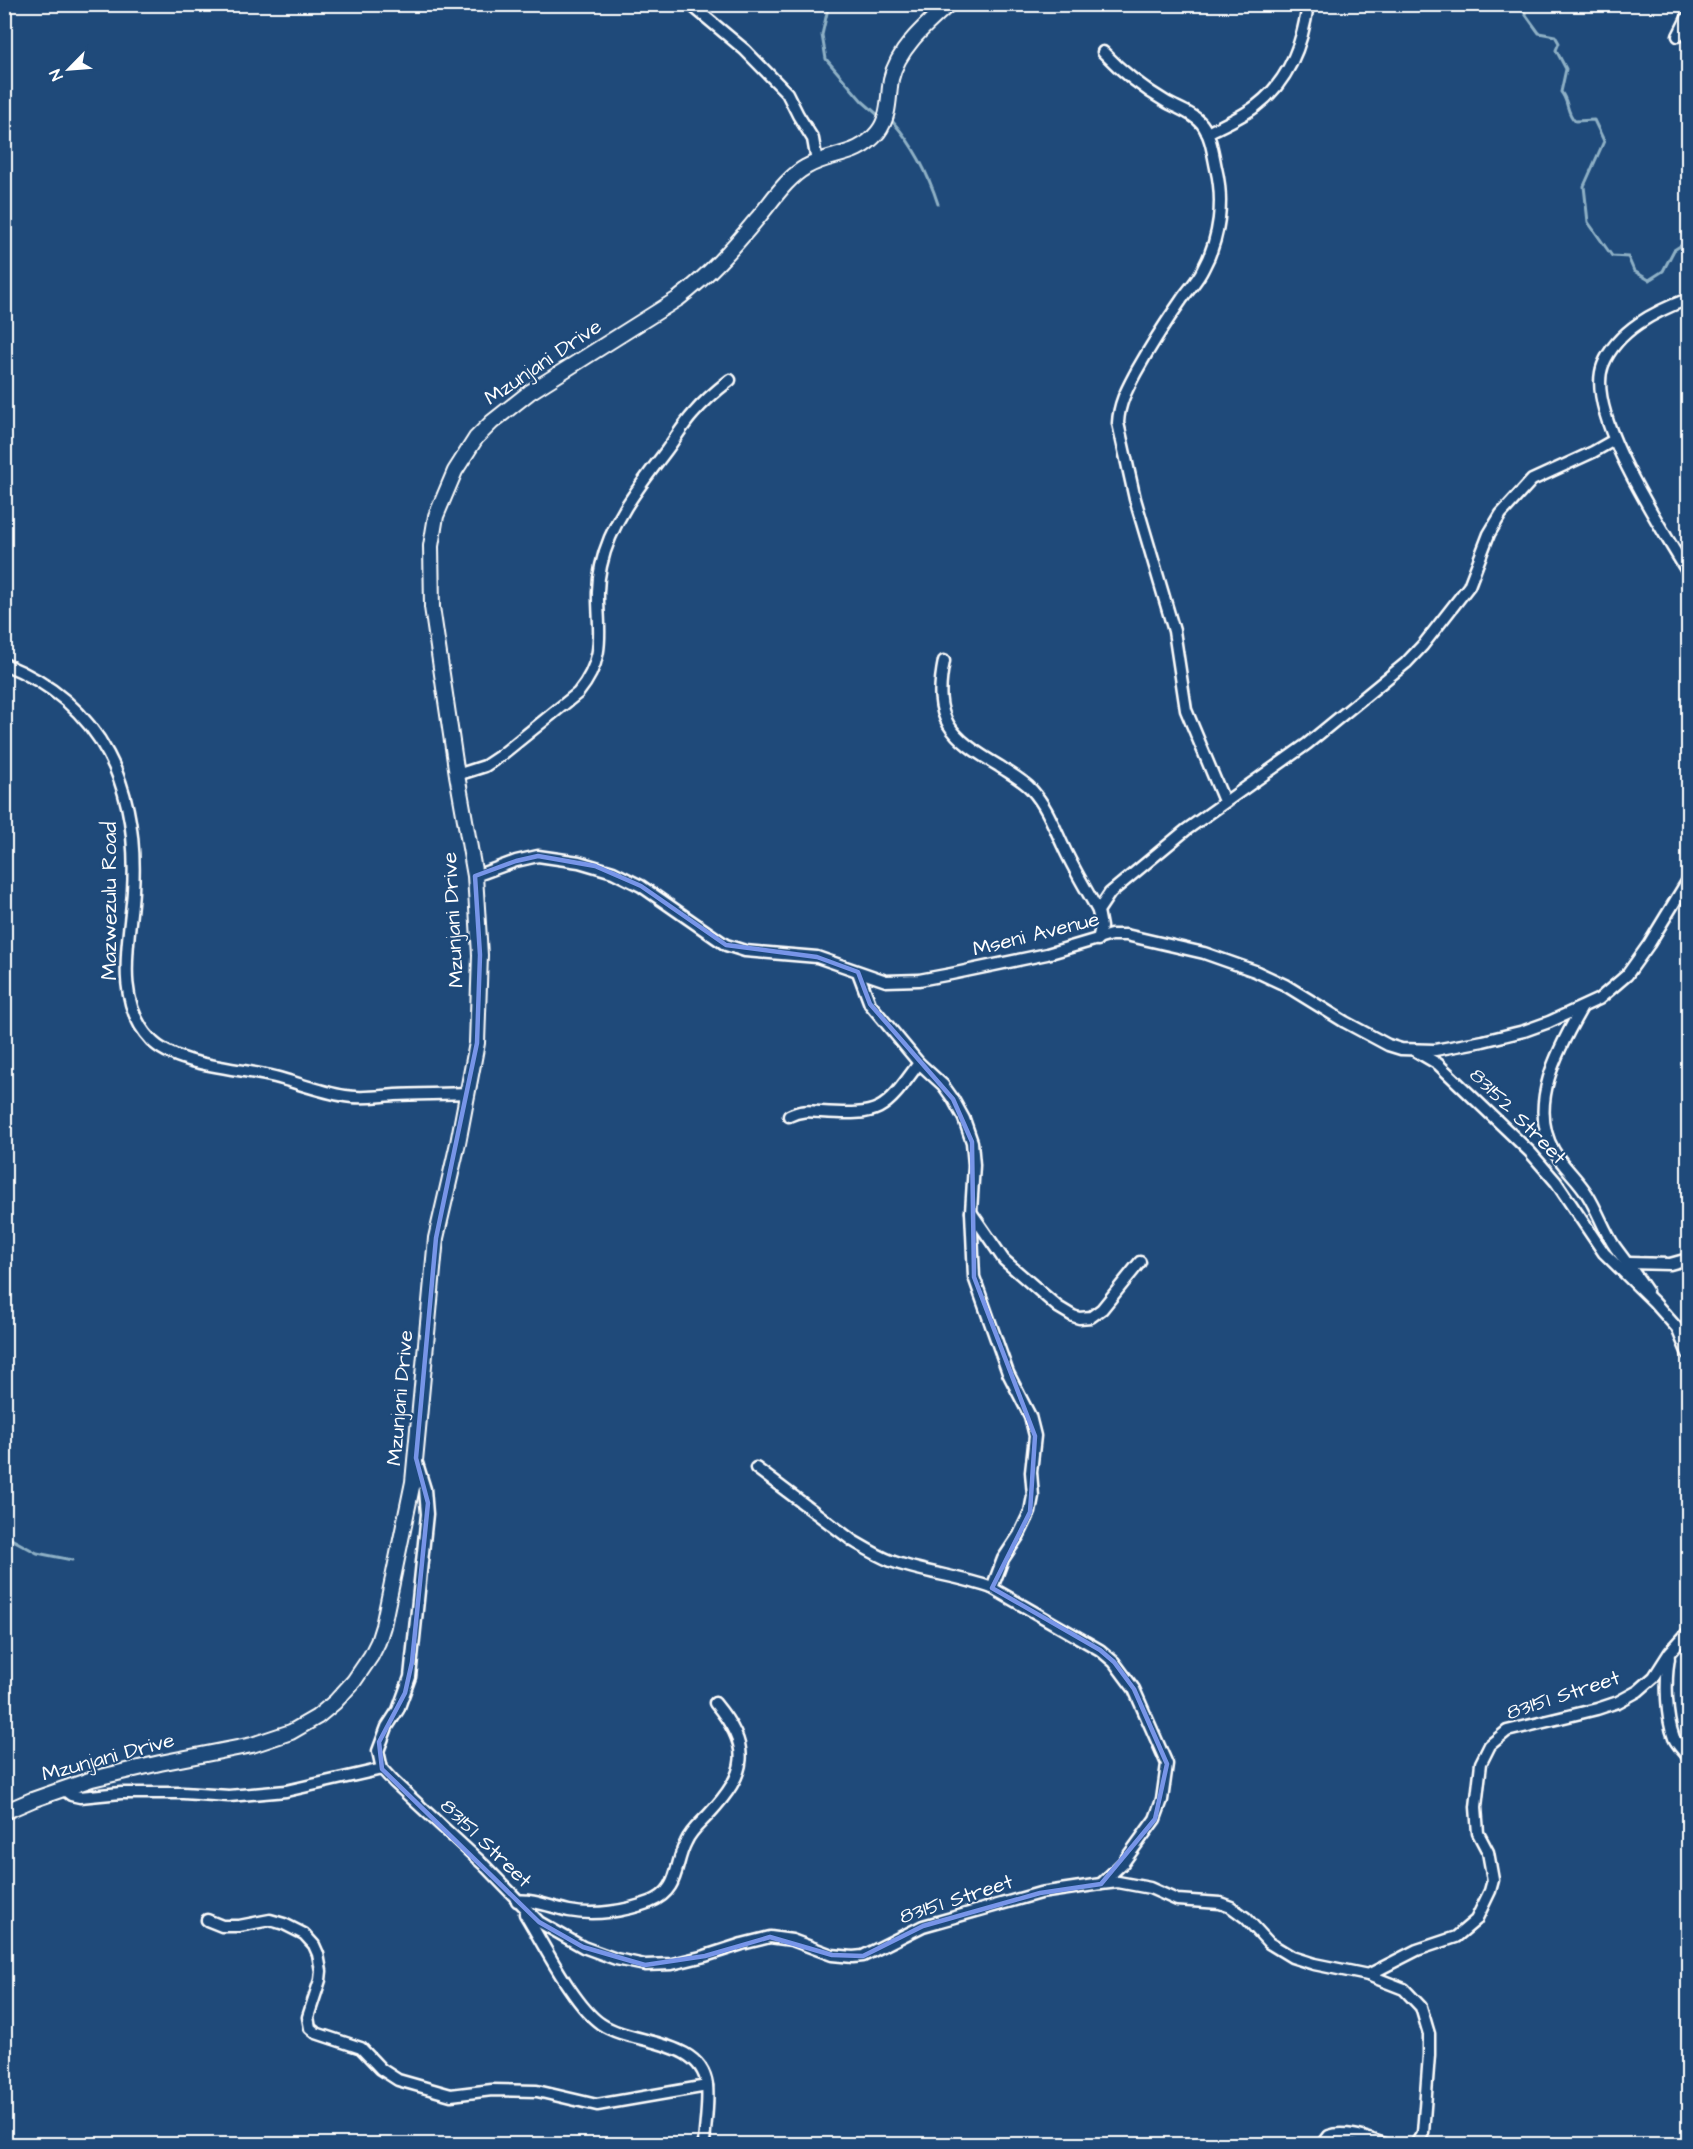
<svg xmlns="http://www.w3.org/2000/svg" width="1693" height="2149" font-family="'Architects Daughter',sans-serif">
<rect width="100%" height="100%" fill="#1f4a7a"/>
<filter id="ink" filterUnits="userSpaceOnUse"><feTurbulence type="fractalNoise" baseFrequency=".0167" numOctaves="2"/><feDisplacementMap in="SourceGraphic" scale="12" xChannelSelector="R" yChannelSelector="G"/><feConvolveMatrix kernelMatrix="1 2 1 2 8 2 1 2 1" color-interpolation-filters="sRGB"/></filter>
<g filter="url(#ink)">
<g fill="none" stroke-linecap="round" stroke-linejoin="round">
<g stroke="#8eb0c5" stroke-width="3">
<polyline points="829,4 822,35 826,59 862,101 878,115"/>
<path d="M 1518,4 L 1539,33 L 1555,36 L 1559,43 L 1556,50 L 1566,69 L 1561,92 C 1569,101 1566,113 1575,121 L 1594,120 L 1604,141 L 1584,186 L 1588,222 L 1612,256 L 1628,257 L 1634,271 L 1649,280 L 1663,271 L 1674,250 L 1688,241"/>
<path d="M 893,122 C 914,146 928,173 938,204"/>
<polyline points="4,1535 37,1553 72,1560"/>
</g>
<defs>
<g id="minor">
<polyline points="690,4 745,50 787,93 798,115 813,139 817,162"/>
<polyline points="1678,36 1688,16"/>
<path d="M 1103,52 C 1122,72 1144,89 1168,103 C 1179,109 1194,114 1202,124 C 1211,136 1213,154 1216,168 C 1224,201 1220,238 1203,269 C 1198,280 1189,289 1182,299 C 1166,322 1150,347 1136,372 C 1127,389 1119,403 1118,423 L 1135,499 L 1174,631 L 1186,710 L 1224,801"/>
<path d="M 1207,133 C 1223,125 1242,117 1256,106 C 1288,82 1303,43 1308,4"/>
<path d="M 1688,299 C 1656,311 1617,330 1603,365 C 1584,413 1663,530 1688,573"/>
<path d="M 944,661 C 932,720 950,737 999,766 C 1011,774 1023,780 1032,790 C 1047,807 1054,827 1063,846 C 1073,868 1086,889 1098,911"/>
<path d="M 4,664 C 104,704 139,789 133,891 C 130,939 113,1000 151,1040 C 175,1066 240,1068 275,1077 C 298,1083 321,1092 345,1096 C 362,1099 379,1096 395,1095 C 419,1094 444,1094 468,1093"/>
<path d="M 457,775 L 485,766 L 500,756 L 578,693 C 615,648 590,615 601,566 C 610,523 640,485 666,451 C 675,439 683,425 693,414 C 704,401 717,390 730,380"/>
<polyline points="475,876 516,861 538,856 579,862 613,872 641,886 726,945 745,951 817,957 886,981 919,980 951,974 1047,954 1111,935 1126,935 1204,953 1255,971 1285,985 1345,1022 1388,1045 1401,1049 1435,1050 1483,1041 1524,1031 1549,1022 1599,999 1627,975 1649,944 1688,880"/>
<polyline points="1098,940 1101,927 1098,911 1110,893 1186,830 1307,744 1406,663 1423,645 1469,586 1489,534 1501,514 1532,480 1593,452 1614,440"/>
<polyline points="858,972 870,1004 919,1063 943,1085 953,1099 964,1119 972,1142 974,1165 971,1212 974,1277 1008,1373 1030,1416 1035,1436 1031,1472 1033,1496 1030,1512 1019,1535 1003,1559 992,1588 1100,1650 1114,1662 1134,1689 1167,1764 1162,1800 1155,1819 1123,1863 1101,1884"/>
<path d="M 1581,1009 C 1558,1049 1527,1106 1554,1151 C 1563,1167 1578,1179 1587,1194 C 1598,1211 1604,1231 1615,1247 C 1626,1262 1637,1276 1647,1291"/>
<polyline points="1414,1050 1438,1064 1530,1152 1556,1182 1604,1253 1654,1302 1677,1328 1688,1354"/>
<path d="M 789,1116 C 800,1110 809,1111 821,1112 C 882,1116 884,1111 919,1063"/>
<polyline points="971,1212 1004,1260 1058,1307 1073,1316 1079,1318 1091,1317 1102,1309 1140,1262"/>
<polyline points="1628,1263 1670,1264 1688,1259"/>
<polyline points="416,1460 425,1489 427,1514 410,1677 398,1710 387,1727 378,1751 382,1769 394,1782 484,1865 539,1922 583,1947 616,1959 645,1965 672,1964 705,1956 742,1944 770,1937 792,1940 832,1955 853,1957 863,1956 923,1926 1040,1893 1101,1884 1118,1882 1150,1888 1177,1900 1220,1903 1231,1907 1246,1918 1269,1943 1292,1957 1314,1964 1368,1975 1404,1989 1421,2007 1429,2034 1429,2055 1423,2133 1416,2144"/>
<path d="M 756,1468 L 853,1541 C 865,1548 878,1556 891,1561 C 924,1573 959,1576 992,1588"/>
<path d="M 1669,1658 C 1665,1681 1666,1717 1674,1738 C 1677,1745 1684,1751 1688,1757"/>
<polyline points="63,1789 71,1795 80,1797 121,1793 183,1793 229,1796 286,1791 382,1769"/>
<path d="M 517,1901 C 529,1898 554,1908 569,1911 C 595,1916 626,1911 650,1902 C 680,1891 674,1864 686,1842 C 691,1830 701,1823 709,1814 C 748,1772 752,1748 715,1703"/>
<path d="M 525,1914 C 543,1943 574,2006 601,2024 C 632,2045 701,2038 707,2085 C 709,2104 705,2125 704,2144"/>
<polyline points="207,1920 222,1926 239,1926 270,1920 284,1924 304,1934 314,1945 318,1954 321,1971 320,1980 308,2017 310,2028 316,2033 361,2048 381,2069 398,2080 451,2095 492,2090 537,2091 597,2105 707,2086"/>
<polyline points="1368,1975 1417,1950 1456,1937 1476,1920 1490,1891 1493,1880 1488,1852 1478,1833 1476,1807 1481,1763 1490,1745 1507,1731 1597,1709 1618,1702 1638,1691 1654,1677 1670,1652 1688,1632"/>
<path d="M 1323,2144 L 1329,2136 C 1346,2130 1369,2139 1385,2144"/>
</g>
<path id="major" d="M 4,1812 L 32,1800 L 92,1779 L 160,1763 L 252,1745 L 291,1732 L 317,1717 L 335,1702 L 354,1681 L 371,1656 L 378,1642 L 383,1626 L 413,1482 L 436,1238 L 458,1143 L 477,1043 L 480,955 L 475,876 L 457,775 L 432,607 L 431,546 L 436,516 L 455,471 L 476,438 L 492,422 L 530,392 L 679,298 C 709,275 732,249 756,220 C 771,203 786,178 806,167 C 831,152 857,158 878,132 C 890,116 888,97 891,79 C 898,48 926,25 949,4"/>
</defs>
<use href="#minor" stroke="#fff" stroke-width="15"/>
<use href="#major" stroke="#fff" stroke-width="18"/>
<use href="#minor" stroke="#1f4a7a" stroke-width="10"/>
<use href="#major" stroke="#1f4a7a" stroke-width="14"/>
</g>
</g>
<path fill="none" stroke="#7795e8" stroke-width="4.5" stroke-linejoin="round" d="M 538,856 L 595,866 L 641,886 L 726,945 L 817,957 L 858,972 L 870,1004 L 953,1099 L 972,1142 L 974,1277 L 1035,1436 L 1030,1512 L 992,1588 L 1100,1650 L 1114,1662 L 1134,1689 L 1167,1764 L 1155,1819 L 1101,1884 L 1040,1893 L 923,1926 L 863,1956 L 832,1955 L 770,1937 L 705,1956 L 645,1965 L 583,1947 L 539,1922 L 382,1769 L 379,1742 L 405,1693 L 412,1662 L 428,1503 L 416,1458 L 436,1238 L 477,1043 L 480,955 L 475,876 L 516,861 Z"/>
<g text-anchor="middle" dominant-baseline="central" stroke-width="4.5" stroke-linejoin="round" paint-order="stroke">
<g font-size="21" fill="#fff" stroke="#1f4a7a">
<text transform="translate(543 362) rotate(-34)">Mzunjani Drive</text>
<text transform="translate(109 901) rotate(-90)">Mazwezulu Road</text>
<text transform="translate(453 920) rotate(-93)">Mzunjani Drive</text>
<text transform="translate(1036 934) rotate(-14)">Mseni Avenue</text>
<text transform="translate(1518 1116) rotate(45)">83152 Street</text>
<text transform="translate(400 1398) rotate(-85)">Mzunjani Drive</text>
<text transform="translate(1563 1695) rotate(-18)">83151 Street</text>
<text transform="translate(108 1757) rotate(-15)">Mzunjani Drive</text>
<text transform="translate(486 1843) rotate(44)">83151 Street</text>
<text transform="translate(956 1899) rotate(-18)">83151 Street</text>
</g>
</g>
<rect width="1693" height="2149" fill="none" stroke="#1f4a7a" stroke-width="24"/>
<rect x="12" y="12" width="1669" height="2125" fill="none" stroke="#fff" stroke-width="2" filter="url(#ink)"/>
<g transform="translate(69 69) rotate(245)" stroke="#1f4a7a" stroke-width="4.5" paint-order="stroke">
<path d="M0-4.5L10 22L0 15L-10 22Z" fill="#ffffff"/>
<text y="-9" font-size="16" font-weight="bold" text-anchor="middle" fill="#ffffff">N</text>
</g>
</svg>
